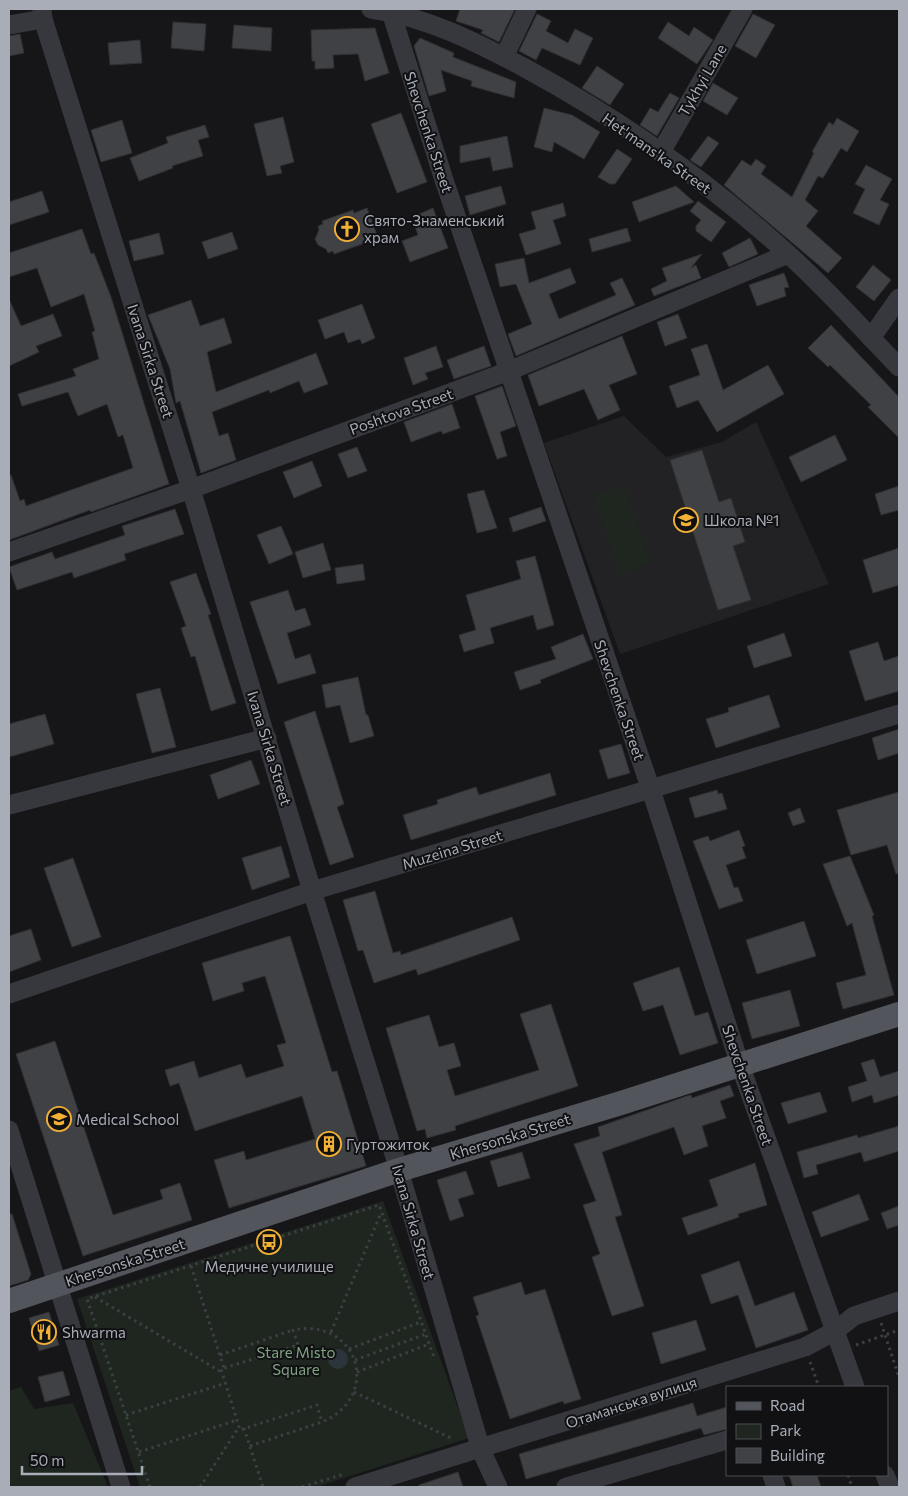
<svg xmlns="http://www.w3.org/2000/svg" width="908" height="1496" font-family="Commissioner,sans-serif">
<rect width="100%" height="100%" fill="#161618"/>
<polygon fill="#222225" points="624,416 666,457 722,442 756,422 829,584 620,654 544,443"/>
<g fill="#1e261f">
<polygon points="624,486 651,563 620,574 594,496"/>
<polygon points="383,1201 469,1438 316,1487 140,1487 77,1299"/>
<polygon points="21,1387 34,1409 73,1403 108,1487 9,1487 9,1391"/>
</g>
<circle fill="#2c353c" cx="338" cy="1359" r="10"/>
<g fill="#404145" stroke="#303034">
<polygon points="460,9 515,9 499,42 481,33 483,30 456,21"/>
<polygon points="537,14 551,21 546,31 568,43 575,29 593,38 580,65 542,48 536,60 519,51"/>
<polygon points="753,14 775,25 756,58 735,46"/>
<polygon points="173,22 206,24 204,51 171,48"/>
<polygon points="668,22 689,36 694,27 713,40 697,64 658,38"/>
<polygon points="234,25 272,28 271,51 232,48"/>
<polygon points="375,28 389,73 365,81 358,54 333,55 334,68 315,69 315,61 312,61 311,30"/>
<polygon points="20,34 24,53 9,56 9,36"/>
<polygon points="420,38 454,53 453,57 516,82 514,98 471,86 472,81 441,70 446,91 429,96 414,46"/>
<polygon points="140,40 142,63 110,65 108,43"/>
<polygon points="597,66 624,84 610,105 582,88"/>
<polygon points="713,83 738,98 727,115 703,101"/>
<polygon points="670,93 679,98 657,136 640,125 650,108 658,112"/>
<polygon points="544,108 572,115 600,132 584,159 554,142 552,152 534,147"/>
<polygon points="401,113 427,182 397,193 371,124"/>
<polygon points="283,117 294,162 280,166 282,173 267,176 254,124"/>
<polygon points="837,118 859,131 847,152 841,148 823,178 818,176 805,200 818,211 806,226 842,258 828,273 724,185 742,160 751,166 756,159 766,166 761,174 792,197 814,153 812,152 829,122 833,125"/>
<polygon points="122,120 132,153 101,162 91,130"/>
<polygon points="205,125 209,137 198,140 203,156 172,166 173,168 139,181 130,158 168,143 166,137"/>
<polygon points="507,136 513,167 493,171 490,157 460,163 460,146"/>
<polygon points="708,136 719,143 701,167 690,160"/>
<polygon points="617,149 632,159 615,184 610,184 598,177"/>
<polygon points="866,165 892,179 880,200 889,204 879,225 853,213 865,189 855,184"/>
<polygon points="501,186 506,204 470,215 465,196"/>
<polygon points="676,186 694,202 639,222 632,202"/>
<polygon points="42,191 49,212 9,225 9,202"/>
<polygon points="698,201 726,222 711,242 696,231 696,226 701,220 690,211"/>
<polygon points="563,203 566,216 553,220 561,244 526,255 519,234 536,229 531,212"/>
<polygon points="367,208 377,235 364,239 365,243 334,254 333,251 328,253 326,249 318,245 315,239 319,230 318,226 323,224 322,221 353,210 354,213"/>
<polygon points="433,208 448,248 410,262 402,241 418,235 412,217"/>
<polygon points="627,228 631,241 592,252 589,239"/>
<polygon points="82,229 91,254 94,253 111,297 169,484 91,512 90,510 9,540 9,476 11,475 20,501 24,499 26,506 133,468 123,435 118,437 107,404 78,416 68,392 22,406 18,394 76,376 73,369 99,359 92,332 95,331 84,294 51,307 37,268 9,277 9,253"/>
<polygon points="232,232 238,249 208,259 202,242"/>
<polygon points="159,233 164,254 134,261 129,241"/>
<polygon points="750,238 758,254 729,267 722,253"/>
<polygon points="702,254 691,268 696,265 701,278 654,296 651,289 667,281 662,268"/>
<polygon points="524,258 529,283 570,268 576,283 549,294 559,319 616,295 610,283 622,278 635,305 516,356 508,334 532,324 516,284 500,287 495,264"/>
<polygon points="873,265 891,280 874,301 856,287"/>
<polygon points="784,273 789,287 784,288 786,296 757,306 749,285"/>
<polygon points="9,299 21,326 53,314 62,336 36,346 39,352 9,366"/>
<polygon points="191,300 200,326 224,318 232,343 207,352 216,392 316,353 328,384 304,393 299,381 270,393 269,390 212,412 219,436 228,433 236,460 201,473 180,401 176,403 170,369 148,315"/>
<polygon points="362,304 375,338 362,344 360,339 348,343 344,332 325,339 318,320"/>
<polygon points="678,314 687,338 665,346 657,322"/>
<polygon points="831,325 899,397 899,438 868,407 871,405 830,365 828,367 808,348"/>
<polygon points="622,336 637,374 609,385 620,410 598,420 584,389 539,406 528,375"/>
<polygon points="707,344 723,390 768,365 784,394 717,432 698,400 677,408 669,386 700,375 691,349"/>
<polygon points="436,346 443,367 425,373 428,379 413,385 404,358"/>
<polygon points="484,346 491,366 454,379 447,360"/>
<polygon points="502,386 516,426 500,432 507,456 497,459 475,396"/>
<polygon points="452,404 460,428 443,434 441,431 411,442 404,422"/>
<polygon points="835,435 847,460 801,482 789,457"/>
<polygon points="357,447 367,471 348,478 338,454"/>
<polygon points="702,450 719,502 731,498 745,542 733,546 751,600 718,610 670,460"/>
<polygon points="312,461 322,486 294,498 283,472"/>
<polygon points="899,486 899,510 881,515 875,494"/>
<polygon points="484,490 497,528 477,533 467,494"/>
<polygon points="541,507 546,521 513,532 509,518"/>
<polygon points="175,509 184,534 124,554 126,560 74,578 72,572 17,590 9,567 52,552 55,559 125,535 122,526"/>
<polygon points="281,526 293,554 269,564 257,535"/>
<polygon points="323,543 331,570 303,578 295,552"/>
<polygon points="899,548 899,585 873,593 863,560"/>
<polygon points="535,556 554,625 537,630 533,615 490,628 494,643 464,652 459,635 476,630 466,595 521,579 516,561"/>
<polygon points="363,564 365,580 337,584 335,568"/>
<polygon points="196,573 211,614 208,615 236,703 211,711 195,656 191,657 181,628 186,626 170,582"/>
<polygon points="288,590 295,611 305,608 311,625 287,633 295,659 310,654 316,673 278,684 250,602"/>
<polygon points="784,633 792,656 754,668 747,646"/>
<polygon points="583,634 593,659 540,680 541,683 520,690 514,672 556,659 551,647"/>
<polygon points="878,642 884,661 899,656 899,691 865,701 849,651"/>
<polygon points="358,677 366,715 368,715 374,736 350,743 340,705 326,708 322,685"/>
<polygon points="160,688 176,747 152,753 136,694"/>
<polygon points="769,695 780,727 716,748 706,719 729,712 728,708"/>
<polygon points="315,711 344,804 337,807 354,857 330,865 284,722"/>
<polygon points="45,714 54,744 9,757 9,724"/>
<polygon points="899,729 899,753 878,760 872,738"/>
<polygon points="621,744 630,773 608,779 599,750"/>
<polygon points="251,760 260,784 218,799 210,775"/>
<polygon points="550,773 556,795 411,840 403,815 438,804 437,800 476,787 479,795"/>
<polygon points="717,790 718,794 722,793 727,809 695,818 689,798"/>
<polygon points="899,792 899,873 896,874 887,845 851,855 837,810"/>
<polygon points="800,808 805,822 793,826 788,813"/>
<polygon points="739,830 745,846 742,847 746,858 726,865 734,888 738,887 743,901 719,909 693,841 708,836 710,841"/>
<polygon points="281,846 290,877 252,890 242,858"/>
<polygon points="850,856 874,915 872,916 894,995 843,1009 836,983 866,975 852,923 847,926 823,864"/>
<polygon points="73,858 101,937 72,947 44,868"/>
<polygon points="375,891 393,953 400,951 401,955 512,917 520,940 418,975 416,969 374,983 363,950 358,951 343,900"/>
<polygon points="804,921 816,956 757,974 746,940"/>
<polygon points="31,929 41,960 9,972 9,936"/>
<polygon points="290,936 332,1072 337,1071 366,1166 229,1208 214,1160 244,1151 246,1160 315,1139 302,1096 195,1131 179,1083 170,1086 165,1070 194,1061 199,1078 241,1064 246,1078 284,1066 277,1045 286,1043 265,976 242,983 244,991 213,1001 202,963"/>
<polygon points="679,967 695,1016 708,1012 718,1043 680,1055 663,1005 643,1011 633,983"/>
<polygon points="790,990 800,1026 752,1039 742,1003"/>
<polygon points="551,1004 578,1086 455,1126 456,1130 427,1138 425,1129 417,1131 386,1028 429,1015 439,1047 454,1043 461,1066 447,1070 455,1096 539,1070 520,1014"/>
<polygon points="55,1041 113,1215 163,1199 160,1190 180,1183 192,1220 83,1256 16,1054"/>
<polygon points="874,1059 880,1077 899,1071 899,1095 874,1103 872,1095 852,1102 848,1087 867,1081 861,1063"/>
<polygon points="730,1085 734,1096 720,1101 726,1118 702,1126 708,1146 684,1155 674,1127 602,1152 622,1215 615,1217 644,1306 612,1316 592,1257 600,1254 583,1205 596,1201 574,1144 600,1136 598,1127 687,1096 691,1095 692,1098"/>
<polygon points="820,1092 827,1112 788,1124 781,1103"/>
<polygon points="899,1126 899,1151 864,1162 861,1152 816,1165 818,1174 804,1178 797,1152 857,1135 858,1138"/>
<polygon points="522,1152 530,1178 498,1187 490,1161"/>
<polygon points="755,1163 767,1205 738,1214 739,1217 688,1235 682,1218 718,1206 709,1180"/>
<polygon points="466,1171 474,1194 458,1199 464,1216 450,1221 437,1180"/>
<polygon points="859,1194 869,1220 821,1237 812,1212"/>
<polygon points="899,1206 899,1225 887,1229 881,1213"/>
<polygon points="9,1214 12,1214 31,1274 28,1280 9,1286"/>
<polygon points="739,1261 755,1306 794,1292 808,1330 756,1348 738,1295 711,1304 701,1275"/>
<polygon points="521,1282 525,1295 545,1289 581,1399 564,1404 563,1401 510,1419 476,1316 479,1315 473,1297"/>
<polygon points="49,1312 59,1345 39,1351 29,1318"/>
<polygon points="696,1320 706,1350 661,1364 652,1333"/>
<polygon points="63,1371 70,1395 45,1402 38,1377"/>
<polygon points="693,1403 697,1416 727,1407 727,1429 704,1435 701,1428 526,1479 519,1454"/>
<polygon points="458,1472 463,1487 419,1487 419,1485"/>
<polygon points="789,1475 817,1475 821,1487 793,1487"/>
</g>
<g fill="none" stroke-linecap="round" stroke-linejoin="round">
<g stroke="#3d3f44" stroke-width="3" stroke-dasharray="2.5 4" stroke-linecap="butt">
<polyline points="191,1266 224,1368"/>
<polyline points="95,1297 223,1373"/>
<polyline points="881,1323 899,1377"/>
<polyline points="331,1332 381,1213"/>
<polyline points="856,1345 899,1330"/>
<polyline points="349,1349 421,1322"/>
<polyline points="220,1355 293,1330"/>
<polyline points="355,1360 426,1334"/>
<polyline points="810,1362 819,1387"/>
<polyline points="357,1372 429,1344"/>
<polyline points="354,1392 453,1439"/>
<polyline points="126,1415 226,1383"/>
<polyline points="244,1428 263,1487"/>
<path d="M 250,1446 L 322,1422 C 383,1396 358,1317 293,1330 L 298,1345 L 221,1369 L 240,1430 L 317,1405 L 322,1422"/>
<polyline points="139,1452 237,1420"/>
<polyline points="848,1475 852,1487"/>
<polyline points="150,1487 87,1299 379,1205 435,1360"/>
<polyline points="200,1487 239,1427"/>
<polyline points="302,1487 344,1474"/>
</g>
<g stroke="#37383d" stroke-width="19">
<polyline points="42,9 43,19 191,489 312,891 399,1170 481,1450 498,1487"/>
<path d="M 371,9 C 427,17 476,42 525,68 C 619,119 709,182 788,254 C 827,289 862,329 899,367"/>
<polyline points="391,12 444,180 651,790 740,1065 855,1387"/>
<polyline points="9,25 43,19"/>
<polyline points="504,57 527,9"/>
<polyline points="661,152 743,9"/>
<polyline points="871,338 899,298"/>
<polyline points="9,552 191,489 509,371 788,254"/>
<polyline points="9,805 267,738"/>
<polyline points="9,994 312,891 899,714"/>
<polyline points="9,1130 121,1487"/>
<polyline points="772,1475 776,1487"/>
<polyline points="885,1475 890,1487"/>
<polyline points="355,1487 805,1347 835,1331 854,1316 899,1301"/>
<polyline points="566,1487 727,1440"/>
</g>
<polyline stroke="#53555c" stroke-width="24" points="9,1301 399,1170 621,1103 899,1014"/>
</g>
<defs>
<symbol id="church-ring" viewBox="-11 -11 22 22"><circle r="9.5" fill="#111113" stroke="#f2b134" stroke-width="1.5"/><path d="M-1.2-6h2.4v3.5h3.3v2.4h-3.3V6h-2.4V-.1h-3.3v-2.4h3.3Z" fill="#f2b134"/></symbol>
<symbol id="school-ring" viewBox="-11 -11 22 22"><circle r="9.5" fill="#111113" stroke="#f2b134" stroke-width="1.5"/><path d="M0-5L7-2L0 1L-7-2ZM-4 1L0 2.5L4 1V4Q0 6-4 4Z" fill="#f2b134"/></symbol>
<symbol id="university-ring" viewBox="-11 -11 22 22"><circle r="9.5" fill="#111113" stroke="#f2b134" stroke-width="1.5"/><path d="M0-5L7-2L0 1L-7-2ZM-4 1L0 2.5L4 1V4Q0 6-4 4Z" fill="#f2b134"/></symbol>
<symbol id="building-ring" viewBox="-11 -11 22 22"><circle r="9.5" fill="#111113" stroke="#f2b134" stroke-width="1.5"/><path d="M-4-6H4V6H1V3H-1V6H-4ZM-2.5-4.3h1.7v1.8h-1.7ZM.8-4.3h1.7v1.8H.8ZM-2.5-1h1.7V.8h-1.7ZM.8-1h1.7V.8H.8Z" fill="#f2b134"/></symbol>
<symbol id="bus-ring" viewBox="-11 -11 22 22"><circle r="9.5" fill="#111113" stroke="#f2b134" stroke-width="1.5"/><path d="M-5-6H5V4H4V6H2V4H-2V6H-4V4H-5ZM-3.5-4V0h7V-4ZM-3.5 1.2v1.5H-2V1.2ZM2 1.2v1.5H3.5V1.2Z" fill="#f2b134"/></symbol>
<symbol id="restaurant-ring" viewBox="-11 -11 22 22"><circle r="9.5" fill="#111113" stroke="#f2b134" stroke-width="1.5"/><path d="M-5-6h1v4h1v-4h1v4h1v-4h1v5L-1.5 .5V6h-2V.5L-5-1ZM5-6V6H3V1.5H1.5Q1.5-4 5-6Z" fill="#f2b134"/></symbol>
</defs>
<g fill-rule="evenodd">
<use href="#church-ring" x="333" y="215" width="28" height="28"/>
<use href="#school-ring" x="672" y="506" width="28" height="28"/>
<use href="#university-ring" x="45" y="1105" width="28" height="28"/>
<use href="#building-ring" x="315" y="1130" width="28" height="28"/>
<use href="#bus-ring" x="255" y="1228" width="28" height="28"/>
<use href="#restaurant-ring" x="30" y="1318" width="28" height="28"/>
</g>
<g text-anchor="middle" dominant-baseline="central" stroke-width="4" stroke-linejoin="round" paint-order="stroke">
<g font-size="15" fill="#a8adb8" stroke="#111113">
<text transform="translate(702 80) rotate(-60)">Tykhyi Lane</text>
<text transform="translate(429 132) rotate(72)">Shevchenka Street</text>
<text transform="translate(657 153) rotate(35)">Het'mans'ka Street</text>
<text transform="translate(151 361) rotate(72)">Ivana Sirka Street</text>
<text transform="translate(401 411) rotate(-20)">Poshtova Street</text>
<text transform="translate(620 700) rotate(71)">Shevchenka Street</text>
<text transform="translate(270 748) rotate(73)">Ivana Sirka Street</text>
<text transform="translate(452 849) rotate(-17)">Muzeina Street</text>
<text transform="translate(748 1085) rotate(71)">Shevchenka Street</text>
<text transform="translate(510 1136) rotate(-17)">Khersonska Street</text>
<text transform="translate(414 1222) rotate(74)">Ivana Sirka Street</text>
<text transform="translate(125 1262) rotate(-18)">Khersonska Street</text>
<text transform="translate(631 1402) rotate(-18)">Отаманська вулиця</text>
</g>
<g font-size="15" fill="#a8adb8" stroke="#111113" text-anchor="start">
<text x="364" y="220">Свято-Знаменський<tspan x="364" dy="17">храм</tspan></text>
<text x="704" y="520">Школа №1</text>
<text x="76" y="1119">Medical School</text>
<text x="346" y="1144">Гуртожиток</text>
<text x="269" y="1266" text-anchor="middle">Медичне училище</text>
<text x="62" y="1332">Shwarma</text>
</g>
<g font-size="15" fill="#7fa381" stroke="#111113">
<text x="296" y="1352">Stare Misto<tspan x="296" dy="17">Square</tspan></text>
</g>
</g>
<rect width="908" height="1496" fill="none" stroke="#a8adb8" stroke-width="20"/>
<rect x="726" y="1386" width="162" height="90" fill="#111113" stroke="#4d4f55"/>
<rect x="736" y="1402" width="25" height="8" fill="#53555c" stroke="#4d4f55"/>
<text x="770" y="1411" font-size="15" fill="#a8adb8">Road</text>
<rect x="736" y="1424" width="25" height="15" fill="#1e261f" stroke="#4d4f55"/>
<text x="770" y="1436" font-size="15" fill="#a8adb8">Park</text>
<rect x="736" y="1448" width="25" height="15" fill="#404145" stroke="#4d4f55"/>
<text x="770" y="1461" font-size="15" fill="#a8adb8">Building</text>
<path d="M22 1466v8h120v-8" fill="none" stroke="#a8adb8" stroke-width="2.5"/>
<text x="30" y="1466" font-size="15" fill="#a8adb8" stroke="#111113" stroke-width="4" paint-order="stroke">50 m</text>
</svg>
